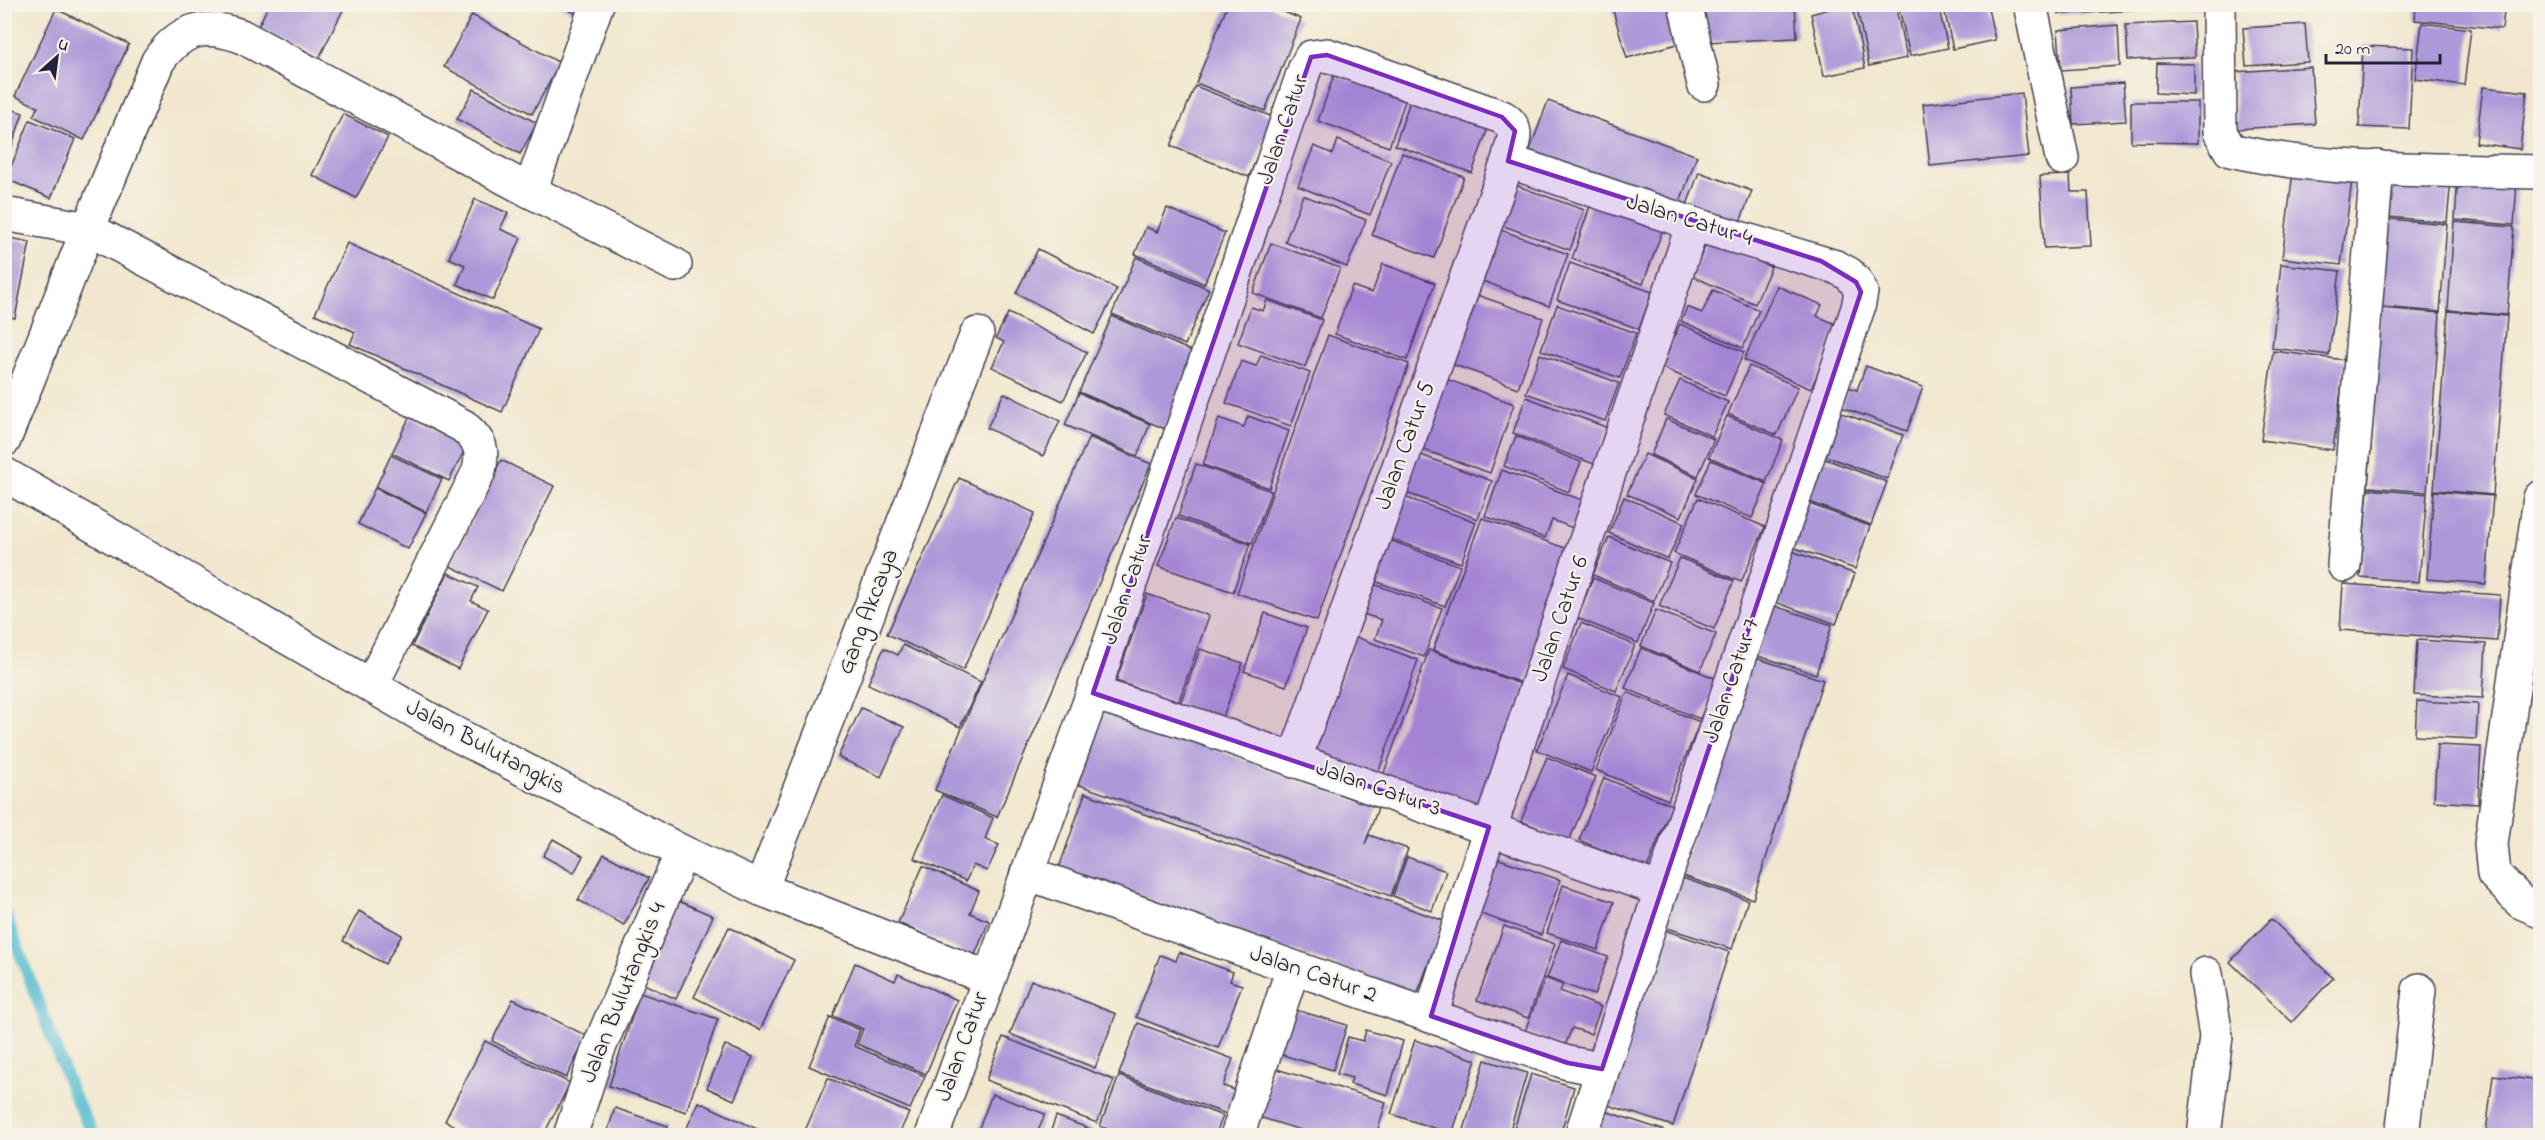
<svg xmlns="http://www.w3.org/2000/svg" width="2545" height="1140" font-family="'Indie Flower',sans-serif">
<rect width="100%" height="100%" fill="#f7f3e8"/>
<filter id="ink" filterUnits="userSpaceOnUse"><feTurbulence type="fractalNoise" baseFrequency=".0167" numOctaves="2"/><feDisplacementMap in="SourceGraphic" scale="12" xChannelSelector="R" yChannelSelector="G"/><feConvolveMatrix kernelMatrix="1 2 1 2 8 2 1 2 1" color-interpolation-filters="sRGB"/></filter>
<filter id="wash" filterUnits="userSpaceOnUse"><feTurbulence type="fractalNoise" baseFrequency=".008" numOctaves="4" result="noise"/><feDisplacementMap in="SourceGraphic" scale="24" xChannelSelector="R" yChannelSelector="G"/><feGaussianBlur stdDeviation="1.35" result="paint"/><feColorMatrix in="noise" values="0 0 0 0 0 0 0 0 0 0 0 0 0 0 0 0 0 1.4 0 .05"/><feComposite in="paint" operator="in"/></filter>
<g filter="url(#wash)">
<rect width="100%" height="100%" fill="#f2e7ce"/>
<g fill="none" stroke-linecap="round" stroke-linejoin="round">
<polyline stroke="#56bdd3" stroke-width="12" points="4,911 73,1094 94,1136"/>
</g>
<g id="blocks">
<g fill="#ad99d9">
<polygon points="269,4 346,4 319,58 258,27"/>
<polygon points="556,4 581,4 577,14"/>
<polygon points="1228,4 1265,4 1301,19 1265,111 1196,83"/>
<polygon points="1611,4 1673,4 1684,42 1627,58"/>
<polygon points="1703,4 1795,4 1797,38 1705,42"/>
<polygon points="1832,4 1852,4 1865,68 1824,76 1811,14 1833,8"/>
<polygon points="1856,4 1895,4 1907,58 1869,66"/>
<polygon points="1898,4 1938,4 1948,48 1910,56"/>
<polygon points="1943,4 1987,4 1995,40 1953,49"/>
<polygon points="2058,4 2121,4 2122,11 2059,14"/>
<polygon points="2123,4 2203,4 2203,8 2124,10"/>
<polygon points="2416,4 2505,4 2502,29 2415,20"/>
<polygon points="56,9 129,44 84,140 33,116 38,107 15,96"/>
<polygon points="472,15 560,63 532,114 444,67"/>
<polygon points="2193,22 2195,57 2128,60 2126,25"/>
<polygon points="2422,23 2471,29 2464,85 2415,79"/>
<polygon points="2305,24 2308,62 2246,66 2243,28"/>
<polygon points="2118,25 2120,66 2061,70 2058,30"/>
<polygon points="2363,46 2413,48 2409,129 2359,127"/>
<polygon points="2157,63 2194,64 2194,95 2156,93"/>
<polygon points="2311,67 2315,124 2237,129 2234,72"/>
<polygon points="1334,75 1405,101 1389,147 1318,121"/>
<polygon points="2123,83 2126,121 2073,124 2071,87"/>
<polygon points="1195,86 1273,117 1249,177 1171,146"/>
<polygon points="2483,87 2527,92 2520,149 2476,143"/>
<polygon points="474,89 537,123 520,154 457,119"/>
<polygon points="2022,93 2029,156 1930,166 1923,104"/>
<polygon points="1412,95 1490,122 1472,173 1395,145"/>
<polygon points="1548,101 1697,156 1677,210 1528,155"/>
<polygon points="2131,102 2198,102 2198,143 2131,142"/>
<polygon points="4,107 23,113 5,167 4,167"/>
<polygon points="343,114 388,137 356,198 312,175"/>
<polygon points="30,120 75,139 51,198 6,179"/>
<polygon points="1338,140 1391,161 1370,215 1298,186 1314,146 1333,154"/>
<polygon points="1402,153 1464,177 1434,258 1372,235"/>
<polygon points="1699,172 1752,191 1738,227 1686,208"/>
<polygon points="2293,172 2352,180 2341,265 2282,258"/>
<polygon points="2391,174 2451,179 2447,222 2388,217"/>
<polygon points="2070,175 2071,192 2088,192 2091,246 2044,248 2040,176"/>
<polygon points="2458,177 2517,182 2514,225 2455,220"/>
<polygon points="1515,185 1584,210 1570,250 1501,225"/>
<polygon points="1303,195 1366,220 1347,267 1285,242"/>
<polygon points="475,199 508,213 500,229 521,238 493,300 457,284 465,265 449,258"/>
<polygon points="1592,200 1664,226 1643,284 1572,259"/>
<polygon points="1167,208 1225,233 1204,284 1135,254 1146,227 1157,232"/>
<polygon points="2388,219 2447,224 2440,312 2381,307"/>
<polygon points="2454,222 2514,227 2507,315 2448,310"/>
<polygon points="1501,230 1568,254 1549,306 1483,281"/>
<polygon points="5,237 30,242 15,318 5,316"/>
<polygon points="1708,240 1771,267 1755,304 1692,276"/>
<polygon points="347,243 539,329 502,412 350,344 355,332 315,314"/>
<polygon points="1271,243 1340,268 1321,318 1253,293"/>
<polygon points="1038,249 1117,289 1094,334 1016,293"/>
<polygon points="1136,257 1209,289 1185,345 1112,314"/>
<polygon points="1570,263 1652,292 1639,329 1557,300"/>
<polygon points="1383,264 1435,283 1407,360 1335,334 1352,286 1372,293"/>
<polygon points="2281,264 2340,271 2329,355 2272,348"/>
<polygon points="1777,286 1822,305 1817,316 1838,325 1811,389 1744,360"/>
<polygon points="1713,290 1759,310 1743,348 1681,321 1687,307 1702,313"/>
<polygon points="1474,294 1543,318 1518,388 1449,363"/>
<polygon points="1267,300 1322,320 1305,367 1238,343 1251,307 1263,311"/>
<polygon points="1557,305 1636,333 1620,378 1541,350"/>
<polygon points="2381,308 2440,313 2427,492 2368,487"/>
<polygon points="2448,311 2507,316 2493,495 2434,490"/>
<polygon points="1008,313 1087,352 1063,401 992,367 1004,342 996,338"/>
<polygon points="1112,316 1198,354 1165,429 1079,392"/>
<polygon points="1680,324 1744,352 1725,396 1661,367"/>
<polygon points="1328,335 1409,364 1317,621 1237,593"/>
<polygon points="2273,351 2345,360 2333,450 2261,440"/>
<polygon points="1540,354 1619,383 1605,421 1526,393"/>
<polygon points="1261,355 1310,373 1291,426 1226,403 1241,361 1256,366"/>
<polygon points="1749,366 1798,387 1777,435 1728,414"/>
<polygon points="1866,366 1923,387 1907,431 1841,407 1848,387 1857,390"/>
<polygon points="1446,379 1514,404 1490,473 1421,449"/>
<polygon points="1680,380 1728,402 1712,436 1664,415"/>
<polygon points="1004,393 1060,421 1043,456 987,428"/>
<polygon points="1079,393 1150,424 1137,456 1065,425"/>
<polygon points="1526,397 1608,428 1594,464 1513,433"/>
<polygon points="1836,411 1903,435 1887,479 1820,454"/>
<polygon points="410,416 467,445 449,481 392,453"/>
<polygon points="1248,416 1289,431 1269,488 1203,465 1219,418 1244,427"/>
<polygon points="1727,416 1783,440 1766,482 1709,457"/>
<polygon points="1666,419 1714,439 1698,476 1651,455"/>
<polygon points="1516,436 1581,462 1569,492 1504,466"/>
<polygon points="1089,437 1151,464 997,817 935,790"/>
<polygon points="1418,454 1492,481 1478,519 1404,492"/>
<polygon points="1645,454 1698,478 1681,517 1627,494"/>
<polygon points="391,455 442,479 426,512 376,487"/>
<polygon points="1820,457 1887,482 1871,525 1804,500"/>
<polygon points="501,460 554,486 502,591 450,566"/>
<polygon points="1711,460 1767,484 1752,518 1696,494"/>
<polygon points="1196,464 1271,491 1252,543 1178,516"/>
<polygon points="1502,470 1582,500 1573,528 1552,520 1545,538 1485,516"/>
<polygon points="959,478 1035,513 963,670 887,634"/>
<polygon points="375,488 426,513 408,549 358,524"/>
<polygon points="2368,489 2427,494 2419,582 2360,577"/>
<polygon points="2434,491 2493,496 2486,584 2427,579"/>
<polygon points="1404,497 1476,522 1461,563 1389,538"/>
<polygon points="1624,497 1684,523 1668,559 1609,533"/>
<polygon points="1698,498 1765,527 1741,582 1674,553"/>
<polygon points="1804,502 1870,526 1855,569 1787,545"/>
<polygon points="1176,518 1250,544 1233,592 1158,566"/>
<polygon points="1482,518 1573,551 1524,684 1433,650"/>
<polygon points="1609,537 1670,563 1654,601 1593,575"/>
<polygon points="1389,540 1460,566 1445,606 1374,581"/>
<polygon points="1786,549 1855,574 1836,624 1767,599"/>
<polygon points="1680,558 1734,581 1714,629 1659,606"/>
<polygon points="448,573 478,587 471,601 488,609 458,669 412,646"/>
<polygon points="1593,578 1654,603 1638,643 1577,618"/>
<polygon points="1373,584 1442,608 1424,657 1375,639 1382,620 1363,614"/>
<polygon points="2343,584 2500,595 2497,641 2340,630"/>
<polygon points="1147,594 1209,616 1178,703 1116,681"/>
<polygon points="1769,604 1832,625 1816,674 1752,654"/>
<polygon points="1656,610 1716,634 1700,671 1641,646"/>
<polygon points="1265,613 1307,628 1286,686 1244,671"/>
<polygon points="1581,623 1635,645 1616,691 1563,669"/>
<polygon points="1356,637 1418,660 1377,776 1315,753"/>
<polygon points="2417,640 2486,644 2483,698 2414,695"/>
<polygon points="903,645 981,682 960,727 868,684 884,648 898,655"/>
<polygon points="1641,648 1717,679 1700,719 1625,688"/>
<polygon points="1200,649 1243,663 1222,719 1180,704"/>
<polygon points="1429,650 1526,686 1478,814 1382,778"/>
<polygon points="1750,656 1823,680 1753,899 1680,875"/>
<polygon points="1568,675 1622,697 1591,772 1537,750"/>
<polygon points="1627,692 1700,722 1668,800 1596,770"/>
<polygon points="2417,701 2478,704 2476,739 2415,736"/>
<polygon points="861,708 904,727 881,777 838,757"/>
<polygon points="1103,709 1378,808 1365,844 1369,835 1408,849 1391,896 1077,784"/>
<polygon points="2437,745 2481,747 2478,804 2434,801"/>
<polygon points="1547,757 1596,777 1569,841 1521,821"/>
<polygon points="1604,778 1672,805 1647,868 1579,840"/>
<polygon points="1085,793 1444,921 1417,995 1059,868"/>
<polygon points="942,795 993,818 985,839 999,845 987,871 973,865 966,881 914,858"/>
<polygon points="553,839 583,856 574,873 543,856"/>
<polygon points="604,854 649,878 624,925 578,900"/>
<polygon points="1491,856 1560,880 1541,935 1473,911"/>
<polygon points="1407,857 1446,871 1432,911 1393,896"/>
<polygon points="923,866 979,891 970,913 989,921 974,957 898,923"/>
<polygon points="1679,877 1748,900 1732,949 1664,927"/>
<polygon points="1563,885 1614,902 1598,950 1547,933"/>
<polygon points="672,898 713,916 676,999 635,980"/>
<polygon points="359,911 402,935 385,964 343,941"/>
<polygon points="2271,919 2333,978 2292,1022 2230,962"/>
<polygon points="1504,926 1555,944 1528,1018 1477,1000"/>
<polygon points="729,927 794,960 760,1030 694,997"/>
<polygon points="1662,929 1729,952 1673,1126 1605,1104"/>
<polygon points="1561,940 1608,957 1594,995 1547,978"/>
<polygon points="1179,952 1233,972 1230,981 1242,985 1218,1048 1136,1017 1160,955 1176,961"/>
<polygon points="855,963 895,981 898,974 957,1000 926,1074 857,1044 863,1029 833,1016"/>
<polygon points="1545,978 1563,985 1560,991 1601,1007 1591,1034 1572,1028 1565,1046 1525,1031"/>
<polygon points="1031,980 1116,1014 1095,1068 1010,1034"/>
<polygon points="640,993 718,1019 686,1112 609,1086"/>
<polygon points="513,999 587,1036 566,1078 492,1041"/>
<polygon points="1289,1008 1347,1025 1333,1070 1276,1053"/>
<polygon points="830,1017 860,1030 854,1046 925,1076 910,1109 809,1066"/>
<polygon points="1138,1023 1233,1059 1223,1086 1235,1090 1226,1114 1119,1074"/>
<polygon points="1366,1030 1403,1041 1388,1095 1350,1084 1352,1078 1337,1074 1348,1037 1363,1041"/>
<polygon points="1003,1037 1114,1080 1097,1123 986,1080"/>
<polygon points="1415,1040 1476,1060 1452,1134 1391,1114"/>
<polygon points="485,1041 570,1083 543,1136 475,1136 445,1121"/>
<polygon points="725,1045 753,1057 734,1100 707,1088"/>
<polygon points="1485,1060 1527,1073 1508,1136 1471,1136 1463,1133"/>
<polygon points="1273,1068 1386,1102 1376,1136 1320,1136 1259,1117"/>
<polygon points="1531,1074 1574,1087 1560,1136 1512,1136"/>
<polygon points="2493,1075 2540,1081 2540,1136 2486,1133"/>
<polygon points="1119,1076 1223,1116 1215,1136 1125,1136 1100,1126"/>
<polygon points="828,1078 909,1113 898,1136 811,1136 804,1133"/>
<polygon points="992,1094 1045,1114 1036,1136 976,1136"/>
<polygon points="699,1102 772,1136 683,1136"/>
<polygon points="615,1108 668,1126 664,1136 606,1136"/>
<polygon points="1605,1111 1663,1130 1661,1136 1597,1136"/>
<polygon points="1056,1116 1093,1130 1092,1136 1049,1136"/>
</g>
</g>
</g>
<g filter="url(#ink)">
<use href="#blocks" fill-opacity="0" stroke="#414051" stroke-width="1.5"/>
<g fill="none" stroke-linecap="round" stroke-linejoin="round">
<defs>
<g id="minor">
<polyline points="1685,4 1704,84"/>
<polyline points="2030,4 2062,158"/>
<path d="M 2219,4 L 2220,132 L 2230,150 C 2330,173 2438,169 2540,172"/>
<polyline points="1508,161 1693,224 1836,267 1849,274 1856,282 1861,292 1858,308 1661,890 1581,1136"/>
<polyline points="530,191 597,4"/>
<path d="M 4,214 L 88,229 L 463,426 C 480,441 484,448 479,471 L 371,686"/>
<path d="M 4,440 L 88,229 L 158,61 C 181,28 204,23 241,36 L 530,191 L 675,265"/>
<polyline points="4,474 446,729 682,852 761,889 988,978"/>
<polyline points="2540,498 2491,844 2494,874 2521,902 2540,910"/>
<polyline points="2344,565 2377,167"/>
<polyline points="1093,693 1199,726 1661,890"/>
<polyline points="1027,873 1431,1016 1568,1063 1602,1069"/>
<polyline points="761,889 977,334"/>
<path d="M 1431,1016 C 1512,750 1605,488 1693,224"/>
<polyline points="570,1136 598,1050 682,852"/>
<path d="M 932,1136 L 1093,693 L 1305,68 L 1311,57 L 1327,55 L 1502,117 C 1522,129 1512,142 1508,161 L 1294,761"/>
<polyline points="1237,1136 1293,968"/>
<polyline points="2204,1136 2216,1036 2206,974"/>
<polyline points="2402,1136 2419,990"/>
</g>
</defs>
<use href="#minor" stroke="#414051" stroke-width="36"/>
<use href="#minor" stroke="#fff" stroke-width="33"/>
</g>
</g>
<path fill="#7b2cbf" fill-opacity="0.2" stroke="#7b2cbf" stroke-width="4.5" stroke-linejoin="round" d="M 1327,55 L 1502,117 L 1515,131 L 1508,161 L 1821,261 L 1856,282 L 1861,292 L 1602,1069 L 1568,1063 L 1431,1016 L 1489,827 L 1093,693 L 1311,57 Z"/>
<g text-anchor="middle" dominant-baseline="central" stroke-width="4.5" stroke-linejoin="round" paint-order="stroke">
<g font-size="24" fill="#22223b" stroke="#f7f3e8">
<text transform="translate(1284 130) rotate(-71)">Jalan Catur</text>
<text transform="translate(1689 221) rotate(17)">Jalan Catur 4</text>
<text transform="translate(1406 446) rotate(-70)">Jalan Catur 5</text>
<text transform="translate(1128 590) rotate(-71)">Jalan Catur</text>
<text transform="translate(869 612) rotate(-69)">Gang Akcaya</text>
<text transform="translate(1561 619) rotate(-71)">Jalan Catur 6</text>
<text transform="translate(1732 681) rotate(-71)">Jalan Catur 7</text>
<text transform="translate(485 748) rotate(28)">Jalan Bulutangkis</text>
<text transform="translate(1378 789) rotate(19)">Jalan Catur 3</text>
<text transform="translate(1313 975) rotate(19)">Jalan Catur 2</text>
<text transform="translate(624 993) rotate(-68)">Jalan Bulutangkis 4</text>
<text transform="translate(963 1047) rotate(-70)">Jalan Catur</text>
</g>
</g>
<rect width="2545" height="1140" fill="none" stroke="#f7f3e8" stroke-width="24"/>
<g transform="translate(57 57) rotate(28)" stroke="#f7f3e8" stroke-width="4.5" paint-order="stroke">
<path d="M0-4.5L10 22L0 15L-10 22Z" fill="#22223b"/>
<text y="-9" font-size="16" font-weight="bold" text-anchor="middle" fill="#22223b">U</text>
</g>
<path d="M2326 54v9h114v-9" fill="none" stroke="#22223b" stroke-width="3"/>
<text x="2335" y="54" font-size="18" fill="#22223b" stroke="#f7f3e8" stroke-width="4.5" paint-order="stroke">20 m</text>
</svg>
